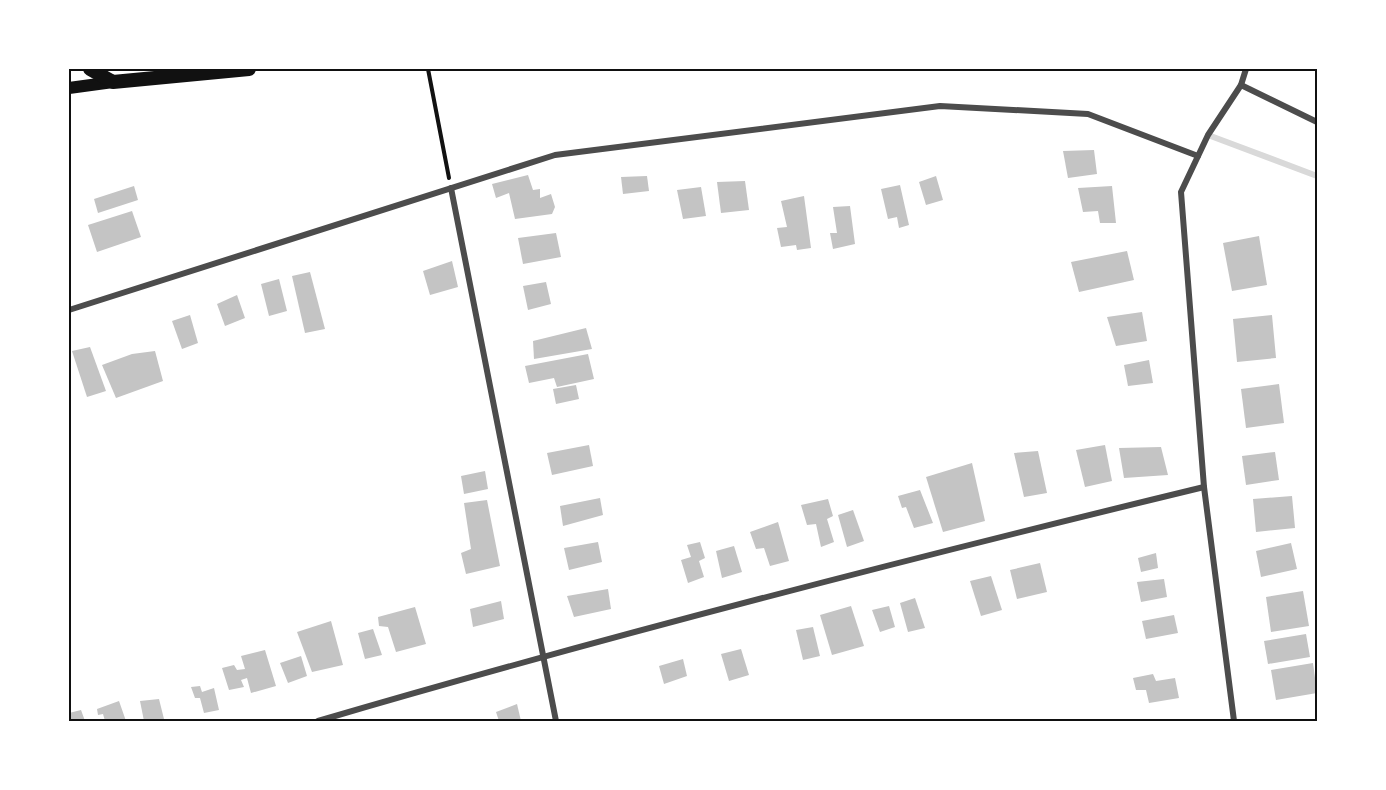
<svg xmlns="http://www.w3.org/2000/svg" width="1386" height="790" font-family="Barlow,sans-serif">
<rect width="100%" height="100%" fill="#fff"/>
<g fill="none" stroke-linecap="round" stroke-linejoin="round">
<polyline stroke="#d9d9d9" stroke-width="6" points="1208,135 1317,176"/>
</g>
<g fill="#c4c4c4">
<polygon points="1094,150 1097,174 1068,178 1063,151"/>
<polygon points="528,175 533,190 540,189 540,198 551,194 555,207 552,214 515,219 509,193 496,198 492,184"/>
<polygon points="647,176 649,191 623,194 621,177"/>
<polygon points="936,176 943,200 926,205 919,182"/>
<polygon points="745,181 749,210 721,213 717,182"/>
<polygon points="900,185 909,225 899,228 897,217 888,219 881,189"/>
<polygon points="134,186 138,200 98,213 94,199"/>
<polygon points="1112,186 1116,223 1100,223 1098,211 1083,212 1078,188"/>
<polygon points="701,187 706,216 683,219 677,190"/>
<polygon points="804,196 811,248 797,250 796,245 781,247 777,228 787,227 781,201"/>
<polygon points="850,206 855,244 833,249 830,233 837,233 833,207"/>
<polygon points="132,211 141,237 97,252 88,225"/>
<polygon points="556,233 561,257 523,264 518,238"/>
<polygon points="1259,236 1267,285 1232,291 1223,243"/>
<polygon points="1127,251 1134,280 1079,292 1071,262"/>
<polygon points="452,261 458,287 430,295 423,271"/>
<polygon points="310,272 325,329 305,333 292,276"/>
<polygon points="279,279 287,311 269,316 261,284"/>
<polygon points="546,282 551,304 528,310 523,286"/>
<polygon points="237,295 245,318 225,326 217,304"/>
<polygon points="1142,312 1147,341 1116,346 1107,317"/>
<polygon points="190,315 198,343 182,349 172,321"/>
<polygon points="1272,315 1276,358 1237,362 1233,319"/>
<polygon points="586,328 592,349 534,359 533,341"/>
<polygon points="90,347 106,391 87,397 72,351"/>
<polygon points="155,351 163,381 116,398 102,365 132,354"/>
<polygon points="588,354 594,379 557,387 554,378 529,383 525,366"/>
<polygon points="1149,360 1153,383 1128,386 1124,365"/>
<polygon points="1279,384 1284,423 1246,428 1241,389"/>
<polygon points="576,385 579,399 556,404 553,389"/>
<polygon points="589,445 593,466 552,475 547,453"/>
<polygon points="1105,445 1112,481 1085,487 1076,450"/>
<polygon points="1161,447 1168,475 1124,478 1119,448"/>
<polygon points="1038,451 1047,493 1024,497 1014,453"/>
<polygon points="1275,452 1279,480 1246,485 1242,456"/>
<polygon points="972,463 985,521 943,532 926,477"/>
<polygon points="485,471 488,489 464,494 461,476"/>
<polygon points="920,490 933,523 914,528 906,507 902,508 898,496"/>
<polygon points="1292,496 1295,528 1256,532 1253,499"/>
<polygon points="600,498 603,515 563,526 560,506"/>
<polygon points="828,499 833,516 827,519 834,542 821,547 816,524 807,525 801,505"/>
<polygon points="487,500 500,566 466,574 461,553 471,549 464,503"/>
<polygon points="853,510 864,541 847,547 838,515"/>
<polygon points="778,522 789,561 770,566 764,548 756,549 750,532"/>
<polygon points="598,542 602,562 569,570 564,548"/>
<polygon points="700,542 705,558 699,561 704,577 688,583 681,560 691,557 687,545"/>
<polygon points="1291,543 1297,569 1261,577 1256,551"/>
<polygon points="734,546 742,572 722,578 716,551"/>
<polygon points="1156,553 1158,568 1141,572 1138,558"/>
<polygon points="1040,563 1047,592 1017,599 1010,570"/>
<polygon points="991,576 1002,610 981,616 970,581"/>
<polygon points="1164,579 1167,597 1141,602 1137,582"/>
<polygon points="608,589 611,609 574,617 567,596"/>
<polygon points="1303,591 1309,626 1271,632 1266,597"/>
<polygon points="915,598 925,628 908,632 900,603"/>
<polygon points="501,601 504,619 473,627 470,609"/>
<polygon points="851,606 864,646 832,655 820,615"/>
<polygon points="889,606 895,627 880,632 872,610"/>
<polygon points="415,607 426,644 396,652 388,627 379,626 378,617"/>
<polygon points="1174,615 1178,633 1146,639 1142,621"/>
<polygon points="331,621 343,665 312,672 297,632"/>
<polygon points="813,627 820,656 803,660 796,630"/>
<polygon points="373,629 382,655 365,659 358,633"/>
<polygon points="1306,634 1310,657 1268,664 1264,641"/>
<polygon points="741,649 749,675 729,681 721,654"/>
<polygon points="265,650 276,686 251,693 247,678 241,680 244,687 229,690 222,668 234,665 237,670 245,669 241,656"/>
<polygon points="301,656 307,676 288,683 280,663"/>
<polygon points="683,659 687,676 664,684 659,666"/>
<polygon points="1313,663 1317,693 1276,700 1271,670"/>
<polygon points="1153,674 1156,681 1175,678 1179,698 1149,703 1146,690 1136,690 1133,678"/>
<polygon points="200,686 202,692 214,688 219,710 204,713 200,698 195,698 191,687"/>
<polygon points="159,699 164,719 144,721 140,701"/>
<polygon points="119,701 126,721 105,721 103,714 98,715 97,709"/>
<polygon points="517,704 521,721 499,721 496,712"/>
<polygon points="81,710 85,721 69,721 69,713"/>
</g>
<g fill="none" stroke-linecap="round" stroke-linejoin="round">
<polyline stroke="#111" stroke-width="4" points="428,69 449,178"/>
<g stroke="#4c4c4c" stroke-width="6">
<polyline points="1241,85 1317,122"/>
<polyline points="451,188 556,721"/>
<polyline points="69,310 555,155 940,106 1088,114 1198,156"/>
<path d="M 318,721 C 611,635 907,559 1204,487"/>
<polyline points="1234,721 1204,487 1181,192 1208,135 1241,85 1246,69"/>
</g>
<polyline stroke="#111" stroke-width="12" points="69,88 113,82"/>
<polyline stroke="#111" stroke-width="14" points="90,69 113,82 249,69"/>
</g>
<rect width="1386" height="790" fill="none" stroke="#ffffff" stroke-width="141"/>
<rect x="70" y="70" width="1246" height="650" fill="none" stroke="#111" stroke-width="2"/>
</svg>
